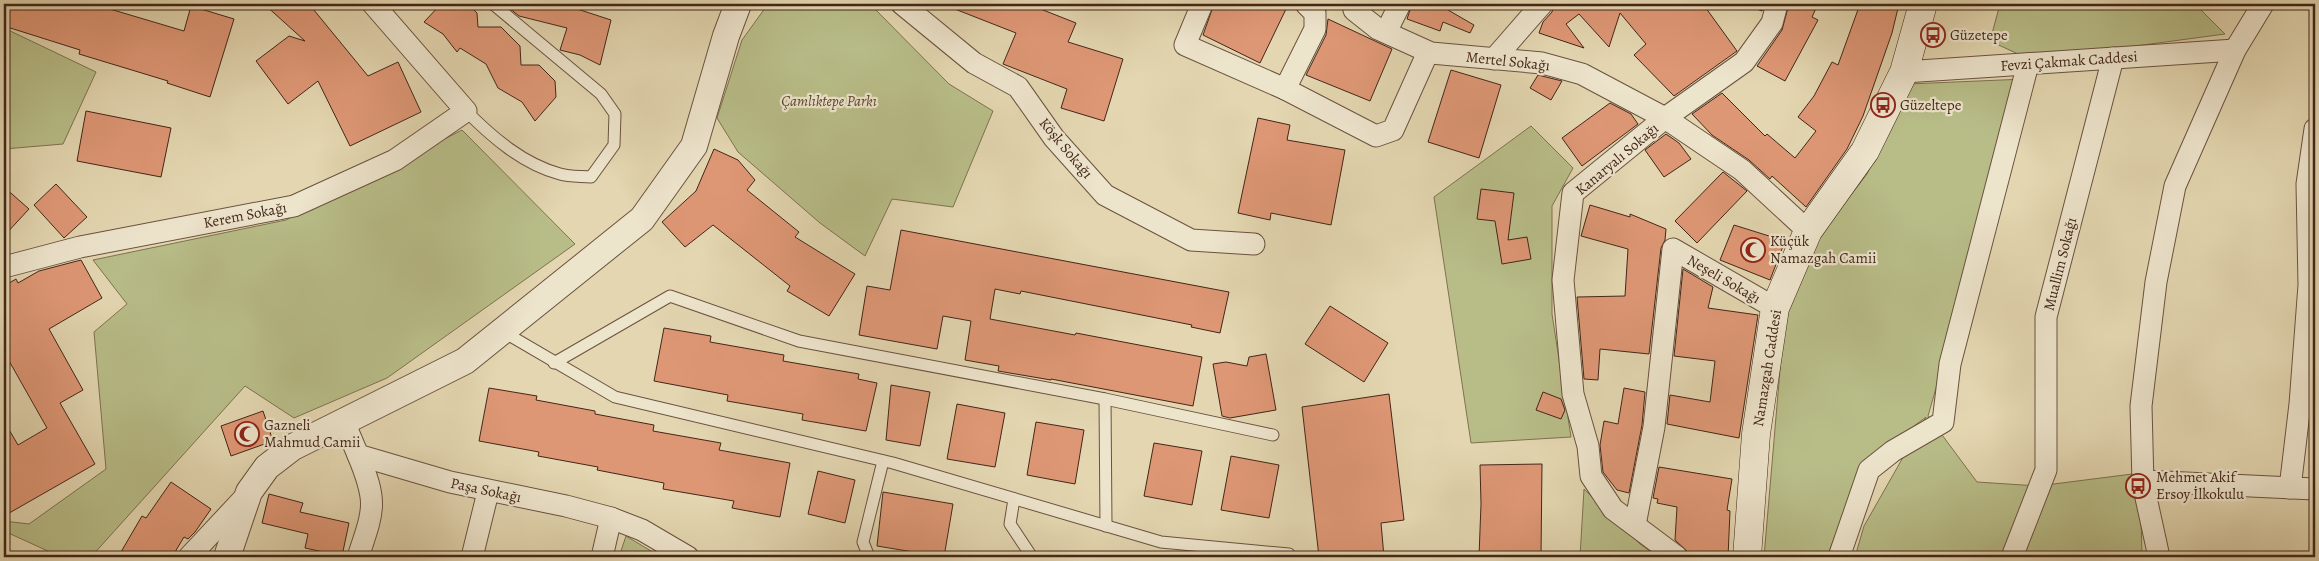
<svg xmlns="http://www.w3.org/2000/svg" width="2319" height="561" font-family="Alegreya,serif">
<rect width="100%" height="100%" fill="#e3d6b0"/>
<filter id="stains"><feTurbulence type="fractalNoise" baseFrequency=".004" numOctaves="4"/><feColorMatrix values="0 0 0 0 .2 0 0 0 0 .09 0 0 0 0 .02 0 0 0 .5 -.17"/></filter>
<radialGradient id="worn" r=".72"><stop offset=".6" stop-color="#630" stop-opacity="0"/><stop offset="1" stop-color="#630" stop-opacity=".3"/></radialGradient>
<g fill="#b8bd88" stroke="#7e7250">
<polygon points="768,4 870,4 949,84 993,111 953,207 892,199 865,256 820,223 738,152 717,118 742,40"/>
<polygon points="2000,4 2195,4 2225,34 2031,60 1990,41"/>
<polygon points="4,28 96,72 63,144 4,149"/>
<polygon points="2025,79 1928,416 1977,482 2038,486 2140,473 2142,557 1855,557 1864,526 1926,417 1862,465 1827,557 1764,557 1785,312 1821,234 1867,174 1908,84"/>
<polygon points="1531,126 1573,168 1552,206 1552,314 1571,437 1471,443 1434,197"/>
<polygon points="462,130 575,244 387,378 294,418 245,386 91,557 61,557 4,531 4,521 29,524 106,469 94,332 127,304 93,260 286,220"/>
<polygon points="1584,489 1640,544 1658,557 1580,557"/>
<polygon points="626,536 661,557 619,557"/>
</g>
<g fill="#de9775" stroke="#432619">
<polygon points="4,4 93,4 184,31 191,6 234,19 210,97 167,83 168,81 79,54 80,50 4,26"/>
<polygon points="264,4 309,4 368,76 398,62 421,112 350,146 318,81 288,104 256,61 289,36 305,41"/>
<polygon points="441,4 468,4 477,13 478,27 501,27 520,46 521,65 539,65 555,81 556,97 535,121 522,102 498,88 486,64 460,48 457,52 443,34 424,22"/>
<polygon points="504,4 562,4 611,20 600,65 580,55 560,50 567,28 519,16"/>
<polygon points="942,4 1028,4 1076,23 1068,42 1123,59 1104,121 1061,108 1067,89 1003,64 1016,33"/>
<polygon points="1214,4 1274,4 1286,9 1260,63 1203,35"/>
<polygon points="1412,4 1451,4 1448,10 1474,25 1470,33 1443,22 1440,31 1407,19"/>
<polygon points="1554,4 1703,4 1737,51 1674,96 1634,55 1646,44 1620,13 1609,47 1579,14 1566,24 1584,48 1539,33 1543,22 1552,12"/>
<polygon points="1748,4 1764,4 1762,11 1748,6"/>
<polygon points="1789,4 1818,4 1812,17 1818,20 1785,81 1757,66 1782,30"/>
<polygon points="1860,4 1899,4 1892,33 1863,116 1847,149 1806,207 1772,176 1770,179 1749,160 1712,135 1692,114 1722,93 1765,136 1767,134 1795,158 1816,131 1798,117 1814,96 1832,62 1838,65"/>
<polygon points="1328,19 1392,49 1370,101 1306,75 1326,35"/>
<polygon points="1451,70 1501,85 1479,158 1428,142"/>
<polygon points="1538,75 1562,81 1551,100 1530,88"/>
<polygon points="1610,103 1631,114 1638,124 1582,166 1562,138"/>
<polygon points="86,111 171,128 161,177 77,161"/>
<polygon points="1258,118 1290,125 1287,140 1345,150 1331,225 1271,213 1270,220 1238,213"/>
<polygon points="1666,134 1679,143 1691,159 1664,177 1645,150"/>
<polygon points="714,149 738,160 755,180 747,190 799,232 795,237 855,274 829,316 787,291 790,286 713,225 685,247 662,222 696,191"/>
<polygon points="1723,172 1747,191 1697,243 1675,221"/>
<polygon points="56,184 87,217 64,238 34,205"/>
<polygon points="4,187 29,209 4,236"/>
<polygon points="1481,189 1514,193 1508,240 1527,237 1531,259 1502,264 1495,221 1477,219"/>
<polygon points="1590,205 1630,217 1630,214 1666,229 1665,240 1661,248 1649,354 1600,349 1598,380 1584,379 1577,297 1625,296 1628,249 1581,236"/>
<polygon points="1734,225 1785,241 1770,280 1720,260"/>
<polygon points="901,230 1229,292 1220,333 1191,327 1192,325 1021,291 1020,294 995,289 990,319 1075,335 1076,333 1202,357 1193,406 1051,379 1051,380 998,371 999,366 965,360 971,321 943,316 937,349 859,335 867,286 890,290"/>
<polygon points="81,260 102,298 49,329 83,390 60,403 95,464 4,516 4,421 18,445 47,428 4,352 4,286 16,279 18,283 39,271"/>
<polygon points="1683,269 1713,287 1708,308 1758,315 1739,438 1667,424 1670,395 1710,402 1715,361 1674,356"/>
<polygon points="1330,306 1388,343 1364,382 1305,344"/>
<polygon points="664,328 711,336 710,342 784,355 783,361 859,374 858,379 877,383 866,431 802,420 803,414 727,401 728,395 654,381"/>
<polygon points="1266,354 1276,410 1230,418 1222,416 1213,364 1226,362 1247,366 1249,357"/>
<polygon points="891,385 930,392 920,446 886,440"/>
<polygon points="489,388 537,396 536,400 595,411 595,414 654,425 653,431 721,443 719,450 790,463 780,517 732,508 734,501 663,489 664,483 597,470 598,467 538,456 539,452 479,441"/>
<polygon points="1624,388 1645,392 1642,425 1629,493 1617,490 1603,472 1600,445 1604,421 1618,424"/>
<polygon points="1543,392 1561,399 1565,410 1561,419 1536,410"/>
<polygon points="1389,394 1404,520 1381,523 1384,557 1319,557 1302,407"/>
<polygon points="957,404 1005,413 995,467 947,459"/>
<polygon points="263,411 273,441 231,456 221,426"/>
<polygon points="1036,422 1084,430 1075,484 1027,475"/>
<polygon points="1154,443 1202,451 1192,505 1144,496"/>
<polygon points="1231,456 1279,465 1269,518 1221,510"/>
<polygon points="1542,464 1541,557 1479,557 1481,504 1480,465"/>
<polygon points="1659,467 1732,479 1727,510 1730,511 1728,557 1706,557 1688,552 1675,540 1677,507 1657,503 1658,499 1653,498"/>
<polygon points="818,471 855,480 845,523 808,514"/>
<polygon points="171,482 211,509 195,532 188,539 184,537 172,557 118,557 142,516 146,518"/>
<polygon points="883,492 953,504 944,557 877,546"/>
<polygon points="269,494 303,503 300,512 349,523 342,556 305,548 308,534 262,523"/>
</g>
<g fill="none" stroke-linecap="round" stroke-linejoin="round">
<defs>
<g id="service">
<path d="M 466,111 C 493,138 523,164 560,174 C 570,177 581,176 591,177 L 614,145 L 615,114 L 601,94 L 493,4"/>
<polyline points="502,331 615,397 893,463 1161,542 1289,554"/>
<polyline points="554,363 670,296 799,341 1105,399 1273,435"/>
<polyline points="1105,399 1106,526"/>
<polyline points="1014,499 1010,524 1032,557"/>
<polyline points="869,557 863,542 883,461"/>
</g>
<g id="minor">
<polyline points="902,4 974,63 1018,87 1054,138 1105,195 1191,240 1254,244"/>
<polyline points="1202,4 1185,45 1285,89"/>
<polyline points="1306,4 1315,13 1315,29 1285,89 1376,136 1393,130 1428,52"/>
<polyline points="1353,4 1354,10 1378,29 1431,53 1542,63 1582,74 1665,118 1742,170 1808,231"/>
<polyline points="1386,32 1400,4"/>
<polyline points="1494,59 1542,4"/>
<polyline points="1904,72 2235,50"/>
<polyline points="4,267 80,247 294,206 395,160 466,111 373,4"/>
<polyline points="344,422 358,455 450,482 566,506 611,518 602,557"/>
<polyline points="2143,481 2315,489"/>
<polyline points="2290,488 2300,404 2309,285 2307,184 2315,129"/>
<polyline points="611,518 642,530 688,557"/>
<polyline points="1635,525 1654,427 1673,249 1775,308"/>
<polyline points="189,557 246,496"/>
<path d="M 358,557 C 374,509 378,503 358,455"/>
<polyline points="472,557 488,492"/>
<polyline points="1677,557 1613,509 1591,476 1588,446 1573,394 1563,280 1573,193 1665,118 1744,62 1772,23 1777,4"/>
<polyline points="1839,557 1869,470 1893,451 1943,422 1950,364 2028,64"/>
<polyline points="2012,557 2046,470 2046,317 2113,58"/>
<polyline points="2159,557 2143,484 2141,406 2156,282 2175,186 2235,50 2263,4"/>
</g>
<polyline id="tertiary" points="227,557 249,492 267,467 293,447 465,361 642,219 694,146 726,36 738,4"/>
<polyline id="secondary" points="1747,557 1756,434 1775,308 1808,231 1865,151 1904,72 1923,4"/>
</defs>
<use href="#service" stroke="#6b523f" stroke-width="13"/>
<use href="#minor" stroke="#6b523f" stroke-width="23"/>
<use href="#tertiary" stroke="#6b523f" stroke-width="28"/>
<use href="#secondary" stroke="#432619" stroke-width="29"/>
<use href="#service" stroke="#ede4cc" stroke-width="11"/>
<use href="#minor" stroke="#ede4cc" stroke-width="21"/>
<use href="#tertiary" stroke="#ede4cc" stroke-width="26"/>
<use href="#secondary" stroke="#ede4cc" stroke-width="28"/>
</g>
<defs>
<symbol id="bus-ring" viewBox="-11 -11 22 22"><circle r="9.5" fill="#ede4cc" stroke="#8f2418" stroke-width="1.5"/><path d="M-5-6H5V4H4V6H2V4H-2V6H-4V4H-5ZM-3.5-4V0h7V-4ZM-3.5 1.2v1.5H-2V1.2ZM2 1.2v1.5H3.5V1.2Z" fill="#8f2418"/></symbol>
<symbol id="mosque-ring" viewBox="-11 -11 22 22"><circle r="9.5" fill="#ede4cc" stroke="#8f2418" stroke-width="1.5"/><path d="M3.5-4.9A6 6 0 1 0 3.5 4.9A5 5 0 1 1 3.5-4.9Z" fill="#8f2418"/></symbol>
</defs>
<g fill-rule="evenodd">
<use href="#bus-ring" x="1919" y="21" width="28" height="28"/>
<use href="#bus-ring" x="1869" y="91" width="28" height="28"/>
<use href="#mosque-ring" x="1739" y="236" width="28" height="28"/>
<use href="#mosque-ring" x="233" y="420" width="28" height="28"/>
<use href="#bus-ring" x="2124" y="472" width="28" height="28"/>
</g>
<g text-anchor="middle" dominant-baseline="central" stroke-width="4.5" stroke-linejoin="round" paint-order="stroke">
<g font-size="15" fill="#432619" stroke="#ede4cc" text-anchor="start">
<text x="1950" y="35">Güzetepe</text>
<text x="1900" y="105">Güzeltepe</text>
<text x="1770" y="241">Küçük<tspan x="1770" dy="17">Namazgah Camii</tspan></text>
<text x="264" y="425">Gazneli<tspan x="264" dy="17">Mahmud Camii</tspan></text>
<text x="2156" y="477">Mehmet Akif<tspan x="2156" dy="17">Ersoy İlkokulu</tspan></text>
</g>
<g font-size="15" fill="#432619" stroke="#ede4cc">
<text transform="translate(1508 61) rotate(6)">Mertel Sokağı</text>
<text transform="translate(2069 61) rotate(-4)">Fevzi Çakmak Caddesi</text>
<text transform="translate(1066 148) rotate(50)">Köşk Sokağı</text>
<text transform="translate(1617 159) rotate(-40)">Kanaryalı Sokağı</text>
<text transform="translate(245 215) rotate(-11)">Kerem Sokağı</text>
<text transform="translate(2060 264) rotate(-76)">Muallim Sokağı</text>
<text transform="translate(1724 279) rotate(30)">Neşeli Sokağı</text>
<text transform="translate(1767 368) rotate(-81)">Namazgah Caddesi</text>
<text transform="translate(486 490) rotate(12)">Paşa Sokağı</text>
</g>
<g font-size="15" font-style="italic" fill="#5a442f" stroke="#ede4cc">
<text x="829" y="101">Çamlıktepe Parkı</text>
</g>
</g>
<rect width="2319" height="561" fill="none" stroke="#e3d6b0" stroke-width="20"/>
<rect x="5" y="5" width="2309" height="551" fill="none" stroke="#432619" stroke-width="2.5"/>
<rect x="10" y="10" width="2299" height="541" fill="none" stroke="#432619"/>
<rect width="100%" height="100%" filter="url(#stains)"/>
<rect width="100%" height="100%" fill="url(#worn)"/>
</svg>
